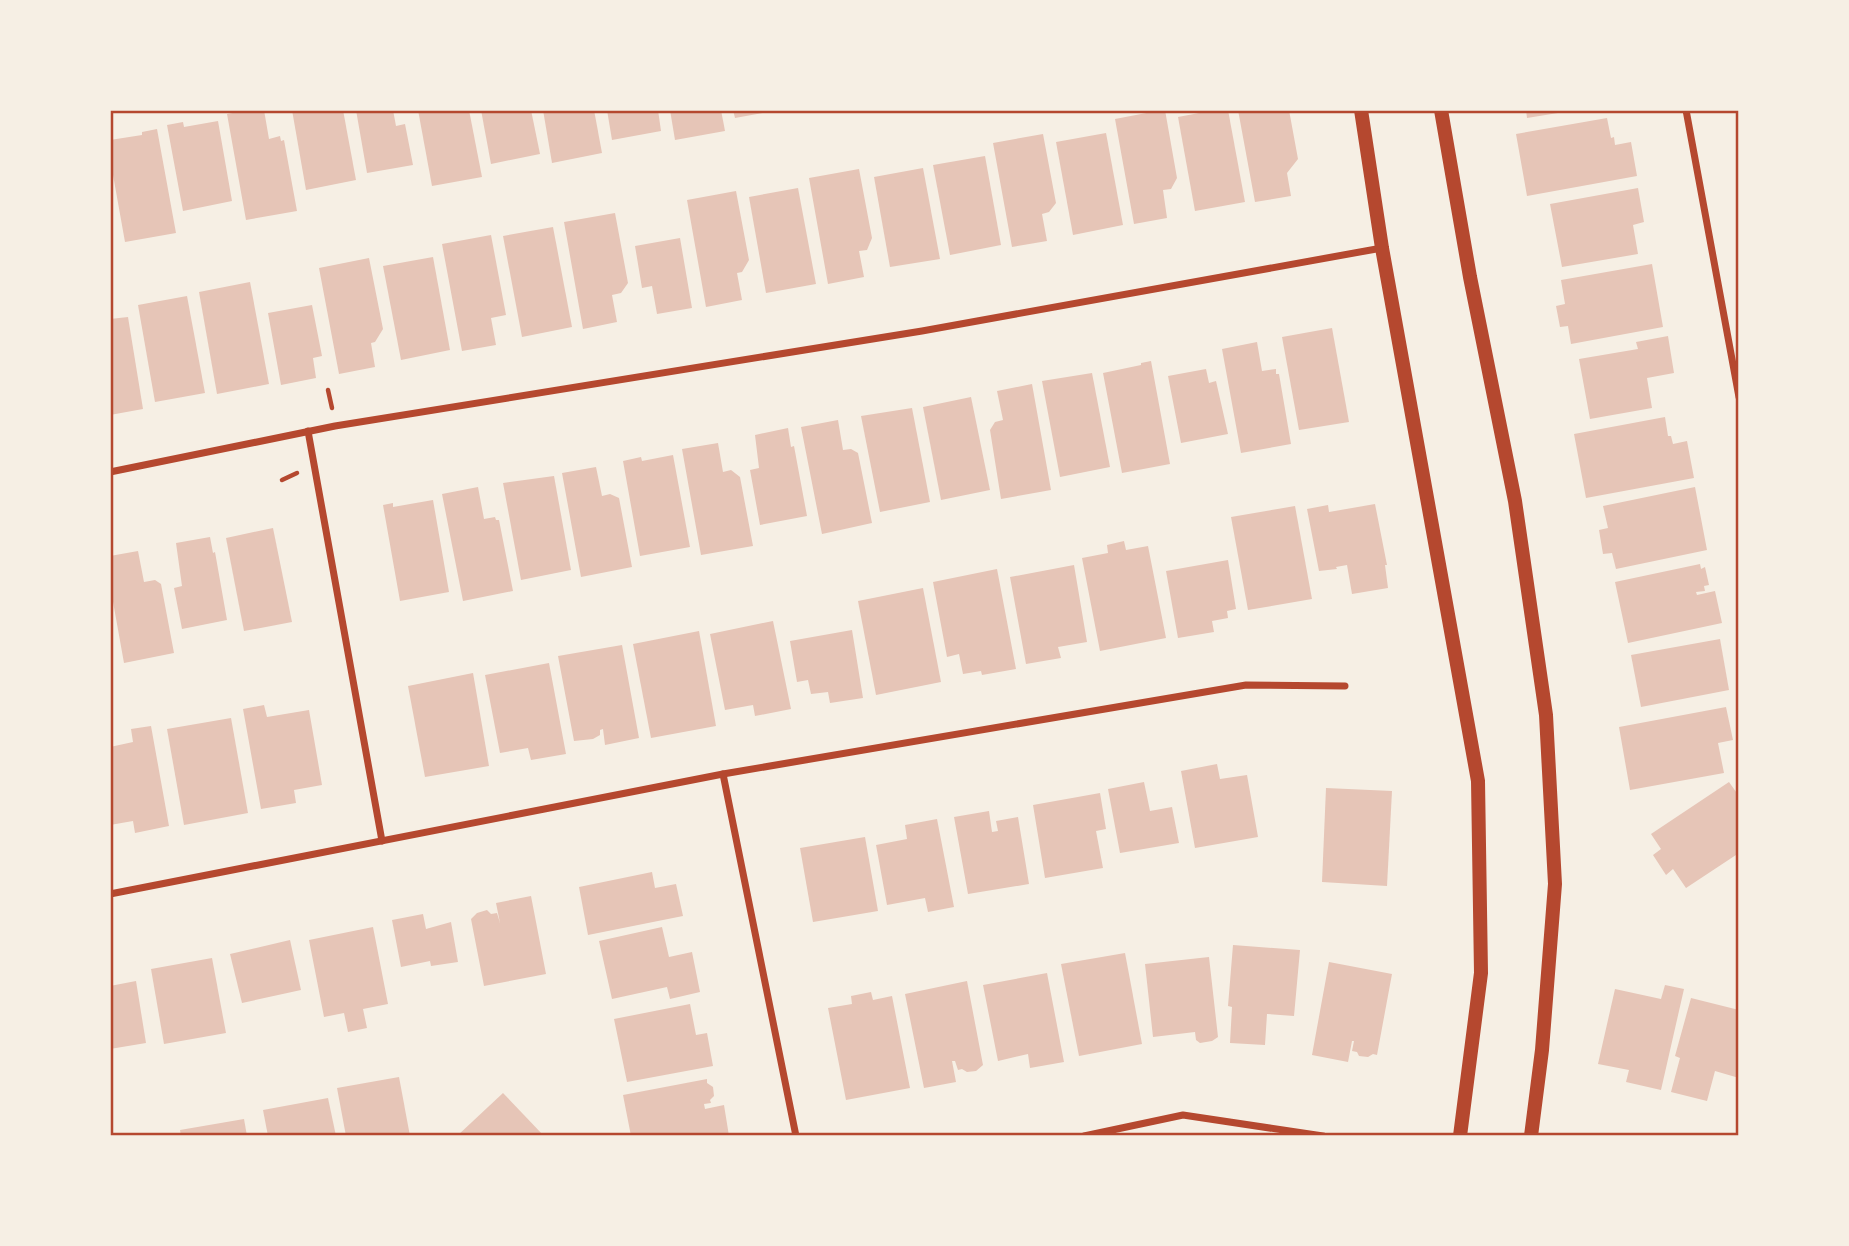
<svg xmlns="http://www.w3.org/2000/svg" width="1849" height="1246" font-family="'Varela Round',sans-serif">
<rect width="100%" height="100%" fill="#f6efe4"/>
<g fill="#e6c5b7">
<polygon points="249,110 264,110 269,139 280,136 281,141 284,140 297,211 246,220 227,114"/>
<polygon points="292,110 343,110 356,180 306,190"/>
<polygon points="356,110 393,110 396,126 405,124 413,165 367,173"/>
<polygon points="418,110 469,110 482,177 432,186"/>
<polygon points="481,110 531,110 540,154 491,164"/>
<polygon points="543,110 594,110 602,153 552,163"/>
<polygon points="607,110 658,110 661,131 612,140"/>
<polygon points="670,110 721,110 725,131 675,140"/>
<polygon points="733,110 768,110 768,112 735,118"/>
<polygon points="1162,110 1165,110 1177,178 1171,189 1163,190 1167,218 1134,224 1115,119"/>
<polygon points="1215,110 1228,110 1245,202 1195,211 1178,117"/>
<polygon points="1238,110 1289,110 1298,159 1287,173 1291,196 1255,202"/>
<polygon points="1526,110 1564,110 1564,112 1527,118"/>
<polygon points="1607,118 1611,138 1614,137 1615,145 1631,142 1637,176 1527,196 1516,134"/>
<polygon points="218,121 232,201 183,211 167,125 183,122 184,127"/>
<polygon points="157,129 176,233 125,242 110,158 110,140 142,135 142,132"/>
<polygon points="1106,133 1123,225 1073,235 1056,142"/>
<polygon points="1043,134 1056,203 1049,212 1042,214 1047,241 1012,247 993,143"/>
<polygon points="985,156 1001,245 950,255 933,165"/>
<polygon points="923,168 940,259 890,267 874,177"/>
<polygon points="859,169 872,238 867,250 859,251 864,277 828,284 809,178"/>
<polygon points="798,188 816,284 766,293 749,197"/>
<polygon points="1638,188 1644,222 1633,225 1638,254 1562,267 1550,204"/>
<polygon points="736,191 749,260 742,272 737,273 742,300 706,307 687,200"/>
<polygon points="615,213 628,283 621,293 612,295 617,322 583,329 564,222"/>
<polygon points="553,227 572,327 522,337 503,236"/>
<polygon points="491,235 506,315 491,318 496,345 462,351 442,244"/>
<polygon points="680,238 692,308 657,314 652,286 642,288 635,246"/>
<polygon points="433,257 450,350 401,360 383,266"/>
<polygon points="369,258 383,329 375,342 371,343 375,367 339,374 319,268"/>
<polygon points="1652,264 1663,327 1571,344 1568,326 1560,327 1556,306 1565,304 1561,280"/>
<polygon points="250,282 269,384 217,394 199,292"/>
<polygon points="187,296 205,393 155,402 138,305"/>
<polygon points="312,305 322,356 313,358 316,378 281,385 268,313"/>
<polygon points="128,317 143,409 110,415 110,319"/>
<polygon points="1332,328 1349,422 1299,430 1282,337"/>
<polygon points="1668,336 1674,373 1647,378 1652,408 1590,419 1579,359 1638,349 1636,342"/>
<polygon points="1257,342 1262,371 1276,369 1276,374 1279,374 1291,444 1241,453 1222,349"/>
<polygon points="1151,361 1170,464 1122,473 1103,373 1141,365 1141,363"/>
<polygon points="1206,369 1209,383 1216,381 1228,434 1181,443 1168,376"/>
<polygon points="1092,373 1110,467 1060,477 1042,381"/>
<polygon points="1032,384 1051,490 1001,499 990,430 995,422 1003,420 997,391"/>
<polygon points="971,397 990,490 941,500 923,407"/>
<polygon points="912,408 930,502 880,512 861,416"/>
<polygon points="1665,417 1668,436 1671,436 1673,444 1687,441 1694,478 1586,498 1574,434"/>
<polygon points="838,420 843,450 851,449 858,453 872,523 822,534 801,427"/>
<polygon points="788,428 791,447 794,446 807,516 760,525 750,470 759,468 755,435"/>
<polygon points="718,443 723,472 731,470 740,477 753,546 701,555 682,449"/>
<polygon points="673,455 690,547 640,556 623,461 641,457 642,461"/>
<polygon points="596,467 602,496 610,494 619,498 632,567 581,577 562,473"/>
<polygon points="554,476 571,570 521,580 503,483"/>
<polygon points="478,487 484,519 495,517 496,520 499,520 513,591 463,601 442,494"/>
<polygon points="1695,487 1707,550 1616,569 1612,553 1603,554 1599,530 1608,528 1603,506"/>
<polygon points="433,500 449,592 400,601 383,505 393,503 393,507"/>
<polygon points="1375,504 1387,565 1385,565 1388,588 1352,594 1347,565 1336,567 1337,569 1319,571 1307,509 1328,505 1329,512"/>
<polygon points="1295,506 1312,599 1248,610 1231,517"/>
<polygon points="273,528 292,622 244,631 226,538"/>
<polygon points="210,537 213,553 215,552 227,620 182,629 174,588 182,586 176,543"/>
<polygon points="1124,541 1126,550 1148,546 1166,638 1100,651 1082,558 1108,553 1107,545"/>
<polygon points="138,551 144,582 155,580 161,584 174,653 124,663 110,585 110,556"/>
<polygon points="1228,560 1236,609 1227,611 1228,618 1212,621 1214,632 1178,638 1166,571"/>
<polygon points="1700,564 1701,569 1705,567 1709,585 1704,586 1705,591 1696,592 1697,595 1715,591 1722,623 1628,643 1615,582"/>
<polygon points="1074,565 1087,642 1058,647 1061,658 1026,664 1010,577"/>
<polygon points="997,569 1016,669 982,675 981,671 963,674 959,654 947,657 933,582"/>
<polygon points="923,588 941,682 876,695 858,601"/>
<polygon points="773,621 791,709 755,716 753,705 725,710 710,634"/>
<polygon points="852,630 863,698 830,703 828,692 811,694 808,680 797,682 790,641"/>
<polygon points="699,631 716,726 651,738 633,644"/>
<polygon points="1720,639 1729,690 1641,707 1631,655"/>
<polygon points="622,645 639,738 605,745 603,729 600,730 600,735 593,739 574,741 558,656"/>
<polygon points="549,663 566,754 531,760 528,748 500,753 485,675"/>
<polygon points="473,673 489,766 425,777 408,686"/>
<polygon points="264,705 267,717 309,710 322,785 294,790 296,803 261,809 243,709"/>
<polygon points="1726,707 1733,740 1718,743 1724,773 1630,790 1619,727"/>
<polygon points="231,718 248,813 184,825 167,729"/>
<polygon points="151,726 169,826 135,833 133,821 110,825 110,747 133,742 131,729"/>
<polygon points="1217,764 1220,779 1247,775 1258,837 1195,848 1181,771"/>
<polygon points="1144,782 1150,811 1172,807 1179,843 1120,853 1108,789"/>
<polygon points="1729,782 1739,796 1739,853 1686,888 1673,869 1666,875 1653,855 1661,849 1651,834"/>
<polygon points="1326,788 1392,791 1387,886 1322,882"/>
<polygon points="1100,793 1106,829 1096,831 1103,868 1045,878 1033,805"/>
<polygon points="989,811 992,832 998,831 996,821 1018,817 1029,884 968,894 954,817"/>
<polygon points="937,819 954,907 928,912 925,898 887,905 876,845 907,839 905,825"/>
<polygon points="865,837 878,911 813,922 800,848"/>
<polygon points="652,872 655,888 676,884 683,916 588,935 579,887"/>
<polygon points="531,896 546,974 484,986 471,919 477,913 487,910 491,914 497,913 500,923 496,903"/>
<polygon points="423,914 426,929 451,922 458,962 431,966 430,961 401,967 392,920"/>
<polygon points="373,927 388,1004 363,1009 367,1028 348,1032 344,1013 324,1017 309,940"/>
<polygon points="662,927 669,957 692,952 700,992 670,999 667,987 612,999 599,941"/>
<polygon points="290,940 301,990 242,1003 230,954"/>
<polygon points="1233,945 1300,950 1294,1016 1267,1014 1265,1045 1230,1043 1232,1007 1228,1006"/>
<polygon points="1125,953 1142,1044 1079,1056 1061,964"/>
<polygon points="1209,957 1218,1037 1212,1041 1200,1043 1196,1040 1195,1032 1153,1037 1145,964"/>
<polygon points="212,958 226,1033 164,1044 151,969"/>
<polygon points="1329,962 1392,974 1377,1055 1373,1054 1368,1057 1359,1056 1357,1052 1352,1051 1354,1041 1352,1041 1348,1062 1312,1055"/>
<polygon points="1047,973 1064,1062 1030,1068 1028,1054 998,1061 983,985"/>
<polygon points="136,981 146,1043 110,1049 110,986"/>
<polygon points="967,981 983,1065 976,1071 967,1072 962,1069 958,1070 955,1061 952,1061 956,1082 924,1088 905,994"/>
<polygon points="1665,985 1684,989 1661,1090 1626,1082 1629,1070 1598,1064 1615,989 1661,999"/>
<polygon points="871,992 873,1000 892,996 910,1088 846,1100 828,1008 852,1004 851,996"/>
<polygon points="1691,998 1739,1010 1739,1078 1715,1071 1707,1101 1671,1092 1680,1058 1675,1056"/>
<polygon points="690,1004 696,1035 707,1033 713,1066 627,1082 614,1019"/>
<polygon points="399,1077 410,1136 346,1136 337,1088"/>
<polygon points="707,1079 707,1083 713,1087 714,1096 710,1100 711,1103 704,1104 705,1109 724,1105 729,1136 631,1136 623,1095"/>
<polygon points="503,1093 544,1136 457,1136"/>
<polygon points="328,1098 336,1136 268,1136 263,1110"/>
<polygon points="244,1119 247,1136 181,1136 180,1130"/>
</g>
<g fill="none" stroke-linecap="round" stroke-linejoin="round">
<g stroke="#b5482f" stroke-width="4.5">
<polyline points="328,390 332,408"/>
<polyline points="282,480 297,473"/>
</g>
<g stroke="#b5482f" stroke-width="7">
<polyline points="1686,110 1739,397"/>
<polyline points="308,431 382,841"/>
<polyline points="110,472 335,426 922,331 1382,248"/>
<polyline points="723,774 796,1136"/>
<polyline points="110,894 723,774 1246,685 1345,686"/>
<polyline points="1084,1136 1183,1115 1323,1136"/>
</g>
<g stroke="#b5482f" stroke-width="14">
<polyline points="1361,110 1382,248 1478,781 1481,973 1460,1136"/>
<polyline points="1441,110 1470,277 1515,501 1546,715 1555,884 1542,1050 1531,1136"/>
</g>
</g>
<rect width="1849" height="1246" fill="none" stroke="#f6efe4" stroke-width="224"/>
<rect x="112" y="112" width="1625" height="1022" fill="none" stroke="#b5482f" stroke-width="2.5"/>
</svg>
